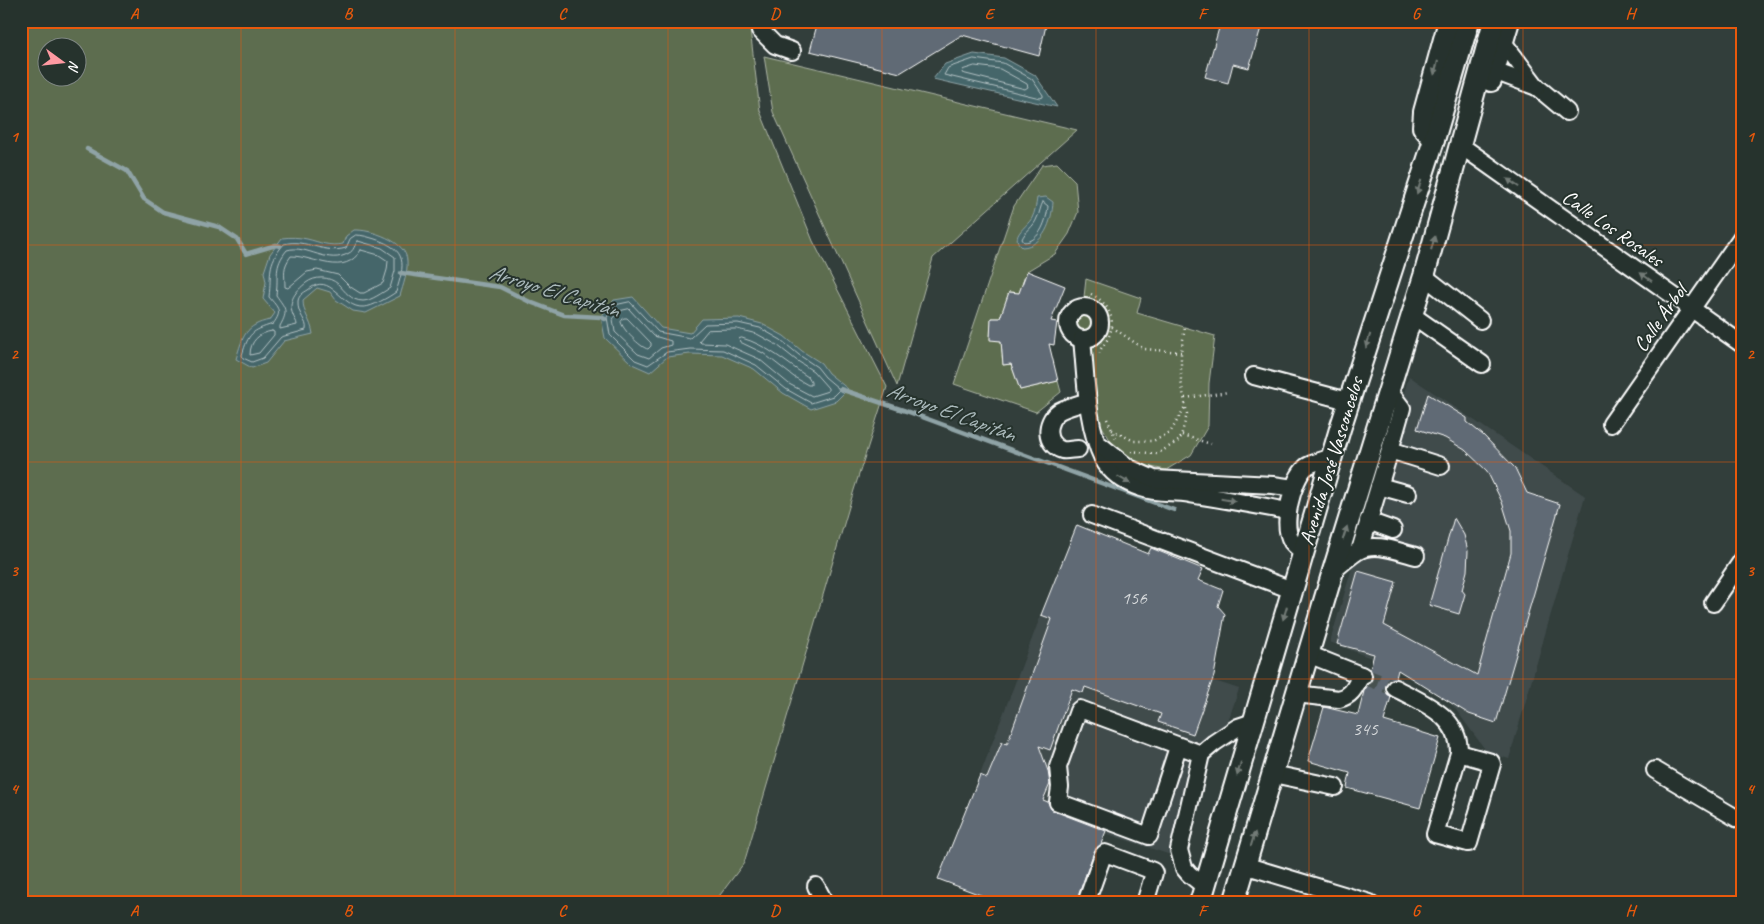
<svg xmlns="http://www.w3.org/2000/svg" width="1764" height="924" font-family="Caveat,sans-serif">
<rect width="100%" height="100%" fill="#323e3b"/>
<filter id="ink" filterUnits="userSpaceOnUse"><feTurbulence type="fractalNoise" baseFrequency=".02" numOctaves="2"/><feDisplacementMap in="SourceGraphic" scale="10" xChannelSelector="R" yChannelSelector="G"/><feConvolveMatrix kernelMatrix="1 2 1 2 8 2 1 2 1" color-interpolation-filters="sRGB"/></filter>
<g filter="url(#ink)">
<g fill="#404b4c">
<polygon points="1409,376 1585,496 1509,759 1487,752 1451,703 1389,665 1330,642"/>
<polygon points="1041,615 1181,670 1239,689 1225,730 1212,755 1183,859 1105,833 1108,825 980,775"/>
</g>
<g fill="#5d6d4f" stroke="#aeb6a7" fill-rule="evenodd">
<path d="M 21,21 L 749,21 L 760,111 L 813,241 L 887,387 L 854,490 L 744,863 L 714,903 L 21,903 ZM 48,48 L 78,48 L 78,78 L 48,78 Z"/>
<polygon points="764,56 1077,130 933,258 897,386 773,112"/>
<polygon points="1057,163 1075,181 1078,212 1069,234 1055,254 1027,271 1019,293 1009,292 1000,318 991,318 990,339 1001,341 1003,365 1011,364 1020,390 1058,381 1061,392 1036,412 954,384 1014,206 1042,165"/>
<path d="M 1086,279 L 1141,298 L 1137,313 L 1215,336 L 1209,383 L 1208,426 L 1191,455 L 1166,470 L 1136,464 L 1113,445 L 1094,413 L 1089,352 C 1112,335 1114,306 1084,297 Z"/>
<circle cx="1084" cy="323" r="11"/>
</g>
<g fill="#44666b" stroke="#8fa3a6">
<polygon points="974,54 1004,58 1035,75 1057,107 933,79 945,64"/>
<path d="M 1046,197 L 1053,202 C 1052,221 1044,246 1022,247 C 1009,236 1026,228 1032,218 C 1035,212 1036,205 1037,198 Z"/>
<path d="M 354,230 C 370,229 407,241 407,261 C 408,273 403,285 400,296 L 366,313 L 353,311 L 336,300 L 330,292 L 317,288 L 303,300 C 303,314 311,320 313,334 L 284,341 L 266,363 L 252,368 L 236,359 C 243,336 245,325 270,320 L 275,313 L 263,299 L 266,282 L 264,272 L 270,254 L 282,238 C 290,237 299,237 307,239 C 320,242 329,247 343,244 L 346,236 Z"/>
<polygon points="633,297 661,328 690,333 702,319 739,318 762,324 784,336 802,351 821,363 828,373 848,389 836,401 811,409 783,393 754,369 722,355 690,354 667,357 650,372 632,364 605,338 601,317 614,300"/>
</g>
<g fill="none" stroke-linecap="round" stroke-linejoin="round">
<g stroke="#b4c2c4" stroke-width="1">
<polygon points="974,59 1003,63 1032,79 1043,95 1043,97 1040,98 944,75 948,68"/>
<polygon points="975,66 1000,69 1027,84 1028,87 1025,89 962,73 963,70"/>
<path d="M 1043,202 L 1048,206 C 1047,219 1040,242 1024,242 L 1022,239 C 1025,231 1034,227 1037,218 C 1040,213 1040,207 1043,202 Z"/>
<path d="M 356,235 C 363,235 368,237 375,239 C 408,250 405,264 396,292 C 389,297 372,307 364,307 C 341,309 331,270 308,290 C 303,293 299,295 298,301 C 297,316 308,320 306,330 L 281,337 L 263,358 L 252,362 L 243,358 L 242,355 C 249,333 251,331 273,324 C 283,311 278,308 269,297 C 272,272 266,265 284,244 C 306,238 324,255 346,248 L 350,239 Z"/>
<path d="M 358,241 L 382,248 L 395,257 L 395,271 L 390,288 C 383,292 371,301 363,301 C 351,301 345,291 338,284 C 329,276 315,276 306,283 C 296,291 287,301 293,315 C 294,319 297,321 297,325 L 280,329 L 280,326 C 289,310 285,308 276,295 C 279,275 273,267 287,250 C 307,244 328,266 349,253 C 354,251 354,245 358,241 Z"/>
<path d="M 361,250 L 379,255 L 388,261 L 387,270 L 383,283 L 364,293 L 360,293 L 349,286 L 338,275 L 317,270 L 307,272 L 288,288 L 285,287 C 285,273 282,268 291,256 C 315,256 344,278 361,250 Z"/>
<polygon points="630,302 658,332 690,338 705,324 738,323 760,328 781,340 799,355 817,367 825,377 838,388 839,390 833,396 811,403 786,389 756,365 723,350 690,349 667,352 648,365 635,360 610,335 607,317 616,305"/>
<polygon points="629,309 654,336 671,341 671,345 661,348 649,358 638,354 615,332 613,319 620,311"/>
<path d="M 624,318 L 627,318 L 651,343 L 651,346 L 648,349 C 641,348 622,329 621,322 Z"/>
<polygon points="737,329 757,334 777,345 796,360 813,371 828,388 828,391 812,396 789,384 759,359 725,344 701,343 699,341 708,330"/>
<path d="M 272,331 L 274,332 L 274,335 L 259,353 L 250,355 C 250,341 259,333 272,331 Z"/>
<path d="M 742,338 C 767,345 786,363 808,377 L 811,382 L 811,385 L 808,385 L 794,377 L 763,353 L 740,342 L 739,339 Z"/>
</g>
<g stroke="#8fa3a6" stroke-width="4.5">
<polyline points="87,149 127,171 144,199 163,212 219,227 237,239 246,254 276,245 280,246"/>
<polyline points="401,273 500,287 530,302 564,315 601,317 605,319"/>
<polyline points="840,389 906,411 1174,510"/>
</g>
</g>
<g fill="#606a74" stroke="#fff">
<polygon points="818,21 1047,21 1039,56 962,35 900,73 810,51"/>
<polygon points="1221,21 1263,21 1249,68 1233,64 1228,83 1205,77"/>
<polygon points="1027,271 1065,286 1051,321 1057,322 1054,345 1049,344 1058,381 1020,390 1011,364 1003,365 1001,341 990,340 991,318 1000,318 1009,292 1019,293"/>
<polygon points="1428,394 1467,418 1467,422 1483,435 1515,468 1527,493 1560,504 1496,723 1469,714 1398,670 1396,678 1390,679 1386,684 1386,693 1391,697 1384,721 1440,738 1420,808 1347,788 1350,773 1308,761 1324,707 1358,715 1364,691 1372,679 1373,674 1370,669 1374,654 1337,644 1358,571 1396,582 1384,625 1477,675 1511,553 1511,531 1502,502 1487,471 1465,450 1445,438 1417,429"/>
<polygon points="1454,518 1464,535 1468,551 1467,571 1462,590 1465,594 1459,614 1429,605"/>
<polygon points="1077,525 1148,554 1151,548 1203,569 1198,580 1223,590 1218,606 1225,614 1214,676 1193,734 1158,722 1161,714 1085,687 1083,693 1072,689 1050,750 1039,746 1048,771 1050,784 1043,800 1048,802 1051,809 1054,811 1106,831 1101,844 1094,852 1076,902 1067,898 1065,903 1052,903 1042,899 1041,903 1002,903 938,879 980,775 987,778 1002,742 1007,744 1052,619 1041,615"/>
</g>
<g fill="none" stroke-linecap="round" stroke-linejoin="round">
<polyline stroke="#46514f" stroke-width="16" stroke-dasharray="16 8" stroke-linecap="butt" points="1363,676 1395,688"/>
<defs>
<g id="minor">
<polyline points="759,21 760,30 775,45 792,51"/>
<polyline points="1496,35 1503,42 1537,87 1567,112"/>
<polyline points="1483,67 1537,87"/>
<polyline points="1460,145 1743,345"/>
<polyline points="1424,276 1480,320"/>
<circle cx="1084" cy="323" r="16"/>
<polyline points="1412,315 1482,364"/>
<path d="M 1082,339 C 1086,377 1086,424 1103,459 C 1111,474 1126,483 1141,488 C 1157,494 1174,491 1190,494 C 1223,499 1255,505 1288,511"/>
<polyline points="1254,376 1348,401"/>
<polyline points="1389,391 1402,408 1390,450 1441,466"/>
<polyline points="1611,424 1743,235"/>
<polyline points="1100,445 1129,468 1154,479 1273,485 1294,488"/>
<path d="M 1078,449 C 1073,449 1066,451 1062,450 C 1044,444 1045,422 1058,412 C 1063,408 1080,404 1088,401"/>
<polyline points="1379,486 1408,494"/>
<polyline points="1092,515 1292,590"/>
<polyline points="1368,521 1393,530"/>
<polyline points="1360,550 1390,450"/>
<path d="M 1303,553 C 1300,549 1295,546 1292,542 C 1281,525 1292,480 1306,467 C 1313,462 1324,460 1332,457"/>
<path d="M 1333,571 C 1341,564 1349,557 1358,551 C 1375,541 1399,552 1416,556"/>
<polyline points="1713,603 1743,559"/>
<polyline points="1308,654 1363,676"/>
<path d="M 1395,688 C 1423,703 1460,716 1459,753 L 1435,834 L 1468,843 L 1469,843 L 1492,764 L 1491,762 L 1459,753"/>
<path d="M 1296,694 L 1339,699 C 1353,695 1355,687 1361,675"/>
<polyline points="1178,747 1149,836 1058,802 1060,787 1058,767 1078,711 1080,709 1201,754"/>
<polyline points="1655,770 1743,822"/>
<polyline points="1273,774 1335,787"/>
<polyline points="1244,865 1370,903"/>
<polyline points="816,886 825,903"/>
<polyline points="1204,886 1189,874 1184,868 1179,850 1201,754 1214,743 1238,727 1253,722"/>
<polyline points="1086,903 1103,855 1105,853 1153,871 1154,873 1145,903"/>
</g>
<g id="major">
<polyline points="1491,81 1509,21"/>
<polyline points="1434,140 1423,127 1424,112 1449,21"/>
<polyline points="1200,903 1340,429 1434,140 1469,21"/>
<polyline points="1234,903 1333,571 1424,276 1494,21"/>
</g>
</defs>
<use href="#minor" stroke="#fff" stroke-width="20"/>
<use href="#major" stroke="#fff" stroke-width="24"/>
<g stroke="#fff" stroke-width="2.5" stroke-dasharray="1 4" stroke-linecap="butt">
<path d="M 1091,294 C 1109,303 1118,321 1107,340 C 1104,346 1100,348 1099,354"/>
<polyline points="1112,327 1144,349 1181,352"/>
<polyline points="1185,398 1229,392"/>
<polyline points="1107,419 1116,439"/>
<polyline points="1112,430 1134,441 1153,441 1170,433 1185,407"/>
<polyline points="1182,435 1211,444"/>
<polyline points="1131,451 1157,454 1180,440 1187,414 1181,381 1181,352 1185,327"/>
</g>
<use href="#minor" stroke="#26332d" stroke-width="16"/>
<use href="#major" stroke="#26332d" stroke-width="20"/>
</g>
<defs><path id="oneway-solid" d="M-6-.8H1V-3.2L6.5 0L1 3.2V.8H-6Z" transform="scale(1.25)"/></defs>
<g fill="#727a76">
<use href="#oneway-solid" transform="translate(1436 68) rotate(105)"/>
<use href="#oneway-solid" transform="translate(1513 183) rotate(-145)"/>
<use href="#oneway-solid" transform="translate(1419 187) rotate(108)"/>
<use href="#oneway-solid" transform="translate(1433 243) rotate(-75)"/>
<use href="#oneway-solid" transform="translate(1646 277) rotate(-145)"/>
<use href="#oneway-solid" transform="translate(1368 341) rotate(108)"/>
<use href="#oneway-solid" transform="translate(1124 480) rotate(30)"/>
<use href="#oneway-solid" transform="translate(1228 500) rotate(10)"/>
<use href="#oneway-solid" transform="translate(1345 533) rotate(-72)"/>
<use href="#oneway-solid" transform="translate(1285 613) rotate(107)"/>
<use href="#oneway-solid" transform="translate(1239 769) rotate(106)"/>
<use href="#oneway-solid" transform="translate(1253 839) rotate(-73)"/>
</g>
</g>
<path fill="none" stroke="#e8590c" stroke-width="1" stroke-opacity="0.55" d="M 241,21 L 241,903M 455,21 L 455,903M 668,21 L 668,903M 882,21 L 882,903M 1096,21 L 1096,903M 1309,21 L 1309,903M 1523,21 L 1523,903M 21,245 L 1743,245M 21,462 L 1743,462M 21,679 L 1743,679"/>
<g text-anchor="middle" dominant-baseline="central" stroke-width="4" stroke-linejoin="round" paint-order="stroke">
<g font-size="19" fill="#d7dadc">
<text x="1134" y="598">156</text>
<text x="1365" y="729">345</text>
</g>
<g font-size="21" fill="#fff" stroke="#26332d">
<text transform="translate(1613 228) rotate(35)">Calle Los Rosales</text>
<text transform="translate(1660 318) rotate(-55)">Calle Árbol</text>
<text transform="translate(1331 461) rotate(-73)">Avenida José Vasconcelos</text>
</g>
<g font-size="22" font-style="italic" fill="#abbabc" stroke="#26332d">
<text transform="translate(554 291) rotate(17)">Arroyo El Capitán</text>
<text transform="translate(951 412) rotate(20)">Arroyo El Capitán</text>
</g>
</g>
<rect width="1764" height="924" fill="none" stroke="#26332d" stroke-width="55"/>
<g transform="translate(62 62) rotate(105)"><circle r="24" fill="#26332d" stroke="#7d8581"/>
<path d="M0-4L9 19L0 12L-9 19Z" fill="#ff9aa2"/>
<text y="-8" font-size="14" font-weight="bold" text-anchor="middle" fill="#ffffff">N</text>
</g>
<rect x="28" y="28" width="1708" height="868" fill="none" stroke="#e8590c" stroke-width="2"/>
<g font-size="16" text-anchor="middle" font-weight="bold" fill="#e8590c">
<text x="134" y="19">A</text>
<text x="348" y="19">B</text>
<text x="562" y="19">C</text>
<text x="775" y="19">D</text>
<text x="989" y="19">E</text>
<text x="1202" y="19">F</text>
<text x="1416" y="19">G</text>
<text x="1630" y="19">H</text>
<text x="14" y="142">1</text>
<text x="1750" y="142">1</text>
<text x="14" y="359">2</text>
<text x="1750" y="359">2</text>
<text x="14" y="576">3</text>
<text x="1750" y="576">3</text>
<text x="14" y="794">4</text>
<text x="1750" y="794">4</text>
<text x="134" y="916">A</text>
<text x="348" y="916">B</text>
<text x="562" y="916">C</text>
<text x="775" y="916">D</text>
<text x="989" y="916">E</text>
<text x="1202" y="916">F</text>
<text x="1416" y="916">G</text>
<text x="1630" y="916">H</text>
</g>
</svg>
